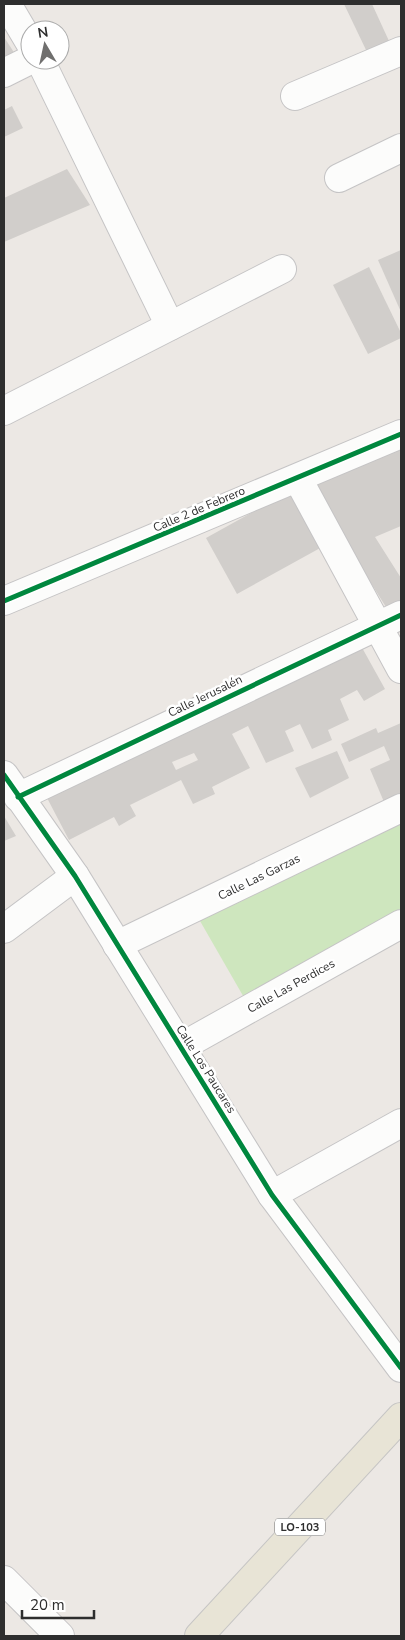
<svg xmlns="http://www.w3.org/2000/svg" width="405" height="1640" font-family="'Nunito Sans',sans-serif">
<rect width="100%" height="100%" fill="#ece8e4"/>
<polygon fill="#cee6be" points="401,814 401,917 246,1001 196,914"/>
<g fill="#d1cecb" fill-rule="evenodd">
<polygon points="344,4 372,4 389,41 367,52"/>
<polygon points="4,37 15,54 4,59"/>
<polygon points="12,106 23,128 4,137 4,110"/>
<polygon points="67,169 90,205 4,242 4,198"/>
<polygon points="401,250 401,312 378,260"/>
<polygon points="369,267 401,333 401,338 368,354 333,285"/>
<polygon points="401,444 401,526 375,537 401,578 401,610 391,615 349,548 312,482"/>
<polygon points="289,492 322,547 237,594 206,538"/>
<path d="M 360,644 L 385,689 L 364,701 L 357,690 L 340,699 L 349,720 L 328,730 L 332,740 L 312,749 L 300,724 L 285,731 L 294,751 L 266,763 L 248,726 L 232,734 L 250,768 L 212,787 L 215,794 L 193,804 L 181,780 L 130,805 L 136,816 L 119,826 L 114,817 L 69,840 L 45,794 ZM 194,753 L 198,760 L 176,770 L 172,762 Z"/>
<polygon points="401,723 401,803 387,809 370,769 390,760 384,746 349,762 341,744 376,728 378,733"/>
<polygon points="337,751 349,778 310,798 295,768"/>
<polygon points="4,816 16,836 4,841"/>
</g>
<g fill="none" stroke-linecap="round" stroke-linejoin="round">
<defs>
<g id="minor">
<polyline points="7,4 30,43"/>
<polyline points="40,60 170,326"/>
<polyline points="4,73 30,60"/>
<polyline points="295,96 401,51"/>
<polyline points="339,178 401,148"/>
<polyline points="4,411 282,269"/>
<polyline points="298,479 401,669"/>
<polyline points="4,601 401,434"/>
<polyline points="4,775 75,876 272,1195 401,1368"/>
<polyline points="18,797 401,615"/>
<polyline points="4,929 75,876"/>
<polyline points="117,945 401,808"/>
<polyline points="181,1047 401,924"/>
<polyline points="272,1195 401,1123"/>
<polyline points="4,1580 60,1636"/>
</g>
<polyline id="major" points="199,1636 401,1417"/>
</defs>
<use href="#minor" stroke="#c5c4c5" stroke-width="30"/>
<use href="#major" stroke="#c6c5c4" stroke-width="30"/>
<use href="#minor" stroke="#fcfcfb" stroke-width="28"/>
<use href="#major" stroke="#e8e4d6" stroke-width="28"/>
<defs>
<g id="cycleway">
<polyline points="4,601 401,434"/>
<polyline points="4,775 75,876 272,1195 401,1368"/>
<polyline points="18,797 401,615"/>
</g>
</defs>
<use href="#cycleway" stroke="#fff" stroke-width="8"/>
<use href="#cycleway" stroke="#00873e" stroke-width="5"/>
</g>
<g text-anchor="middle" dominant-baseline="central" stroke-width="5" stroke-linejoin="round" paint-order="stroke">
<rect fill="#fff" stroke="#6d6d6d" stroke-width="1" x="275" y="1518.5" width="50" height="17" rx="4"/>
<g font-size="11" font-weight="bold" fill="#2e2e2e">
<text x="300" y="1527">LO-103</text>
</g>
<g font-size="12" fill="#2e2e2e" stroke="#fff">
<text transform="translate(199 509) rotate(-23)">Calle 2 de Febrero</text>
<text transform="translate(205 696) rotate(-26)">Calle Jerusalén</text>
<text transform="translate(259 877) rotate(-26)">Calle Las Garzas</text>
<text transform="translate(291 986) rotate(-29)">Calle Las Perdices</text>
<text transform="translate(206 1069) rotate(58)">Calle Los Paucares</text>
</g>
</g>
<rect width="405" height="1640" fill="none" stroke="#2e2e2e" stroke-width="10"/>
<g transform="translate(45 45) rotate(351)"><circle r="24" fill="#ffffff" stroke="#ababab"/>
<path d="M0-4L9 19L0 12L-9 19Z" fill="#706f6e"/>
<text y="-8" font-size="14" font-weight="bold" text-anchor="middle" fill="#2e2e2e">N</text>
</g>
<path d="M22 1610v8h72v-8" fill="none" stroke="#2e2e2e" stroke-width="2.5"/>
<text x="30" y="1610" font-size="15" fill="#2e2e2e" stroke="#ffffff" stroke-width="4" paint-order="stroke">20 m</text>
</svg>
